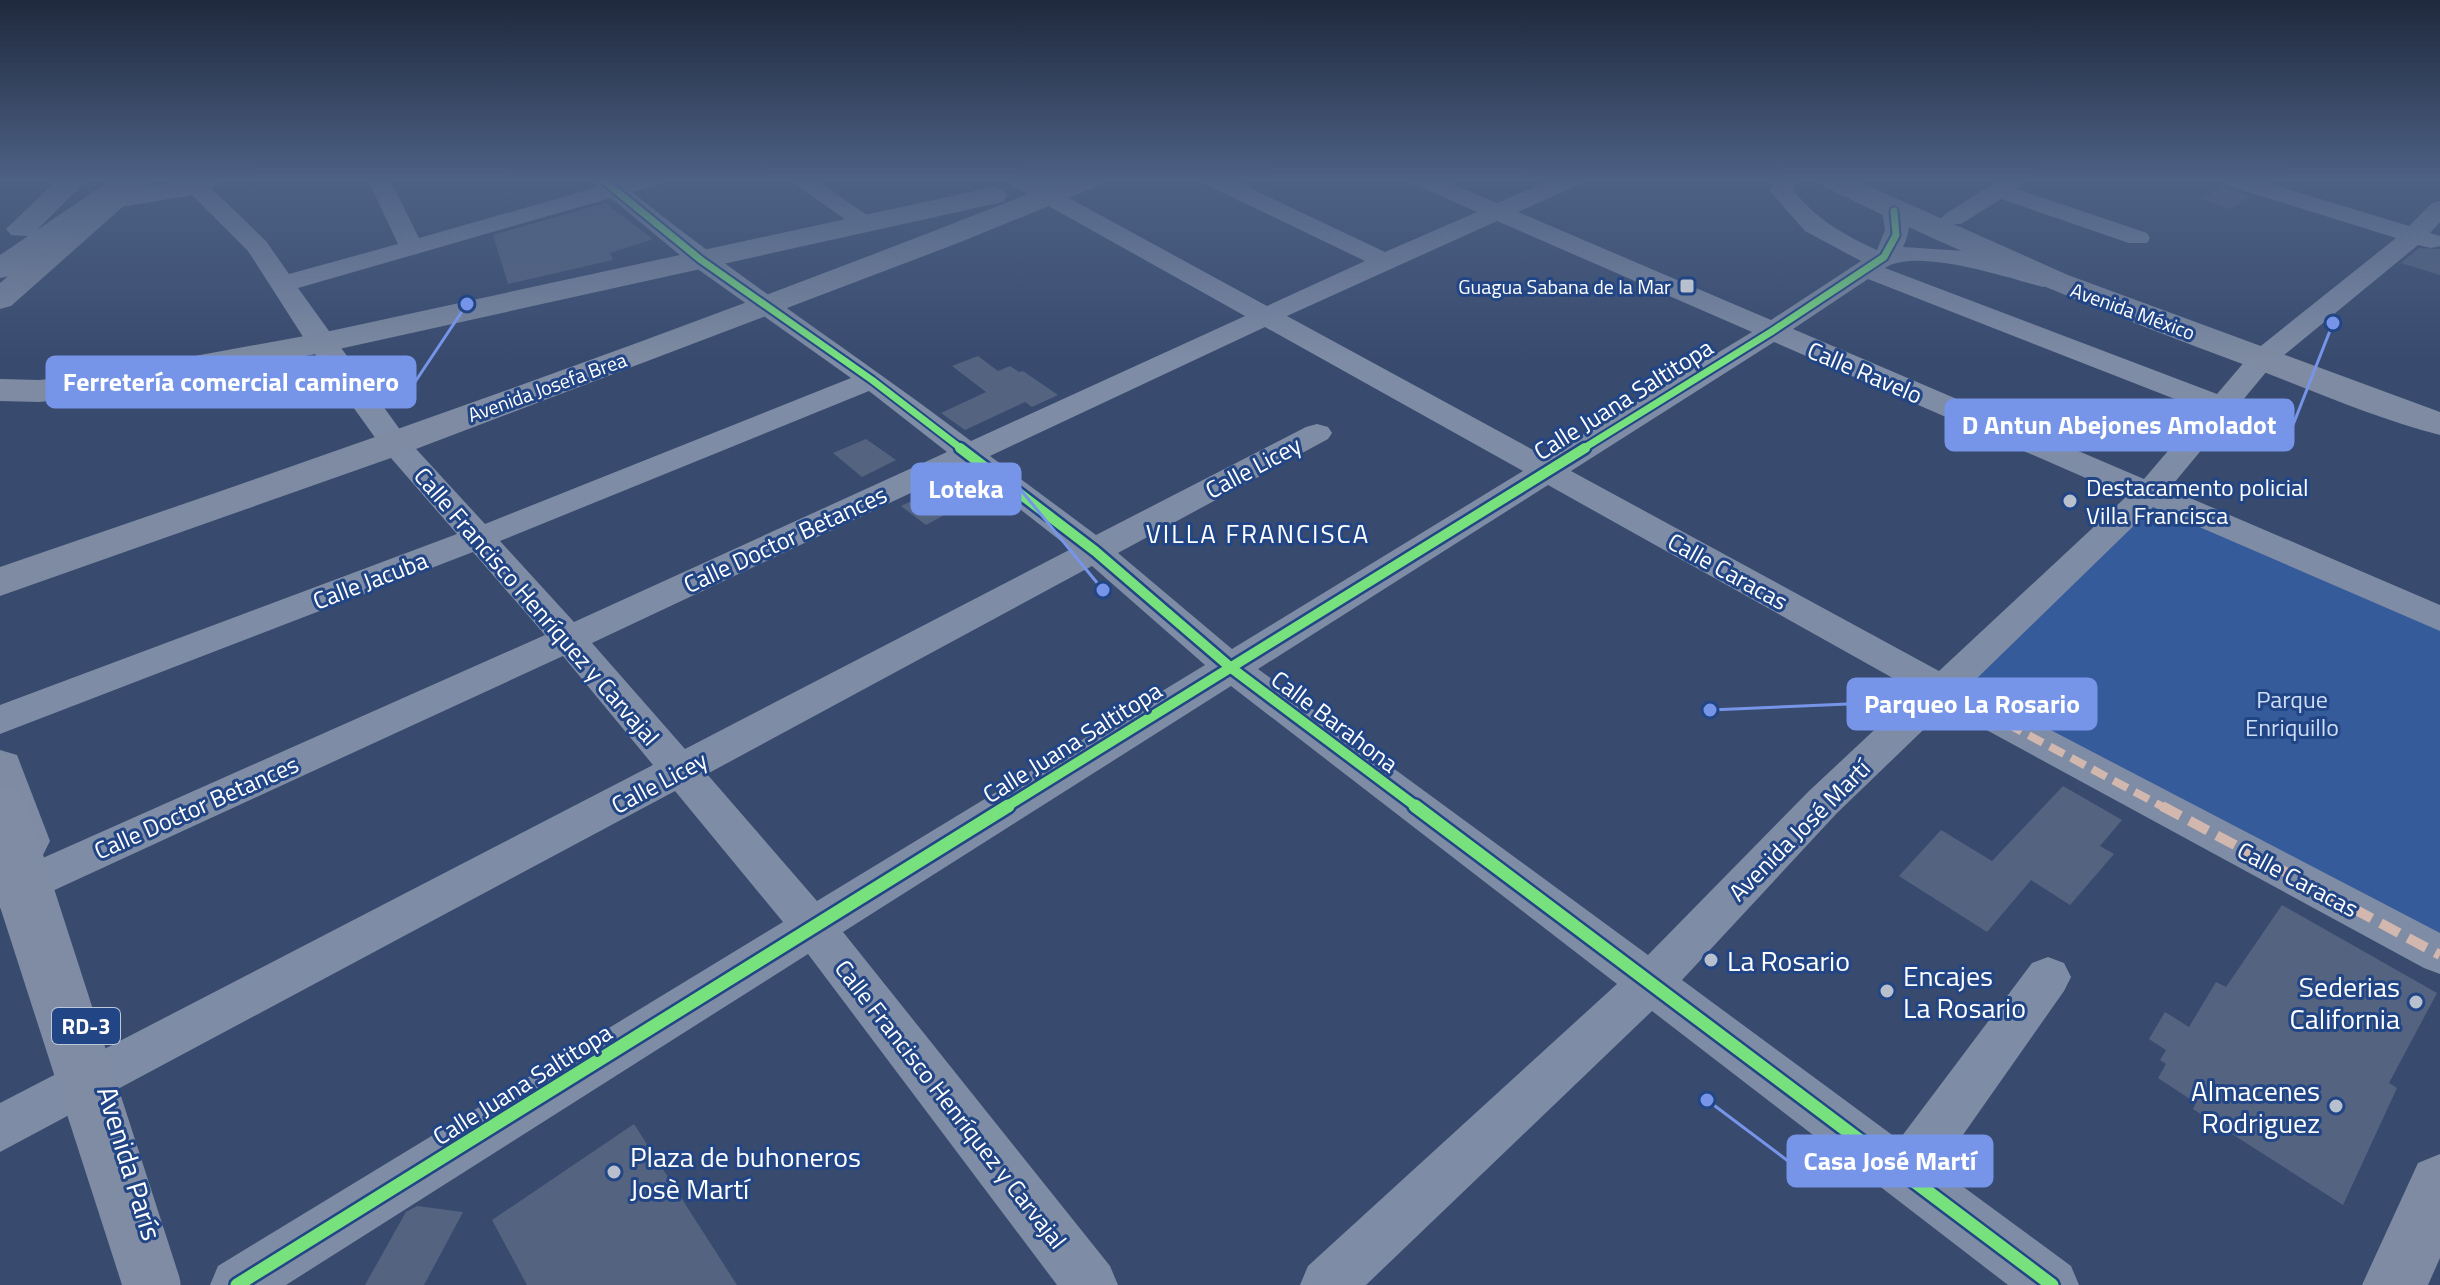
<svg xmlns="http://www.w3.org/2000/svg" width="2440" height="1285" font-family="'Titillium Web',sans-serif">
<rect width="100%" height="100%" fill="#384b6f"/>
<polygon fill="#365b9b" points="2148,494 2440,619 2440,956 1944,690"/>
<g fill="#546380">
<polygon points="2223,186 2225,188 2250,196 2231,209 2202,199"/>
<polygon points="605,203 653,239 610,253 613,260 508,284 493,235"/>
<polygon points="2419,248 2440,249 2440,275 2401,263"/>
<polygon points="978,356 998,371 1010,366 1019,372 1023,371 1058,395 1032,407 1025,402 965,430 941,413 986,392 952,366"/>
<polygon points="866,439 896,460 862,477 833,453"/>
<polygon points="922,496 946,514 926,525 901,506"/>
<polygon points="2063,786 2122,820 2100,846 2114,854 2070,905 2031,880 1987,932 1899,876 1941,830 1992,861"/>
<polygon points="2282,905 2437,993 2389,1083 2397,1088 2343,1205 2193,1109 2196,1103 2158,1078 2166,1064 2160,1060 2166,1050 2149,1039 2165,1012 2189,1027 2216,982 2226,987"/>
<polygon points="634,1124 737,1285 527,1285 492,1220"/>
<polygon points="417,1206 463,1212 424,1285 365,1285 406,1212"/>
</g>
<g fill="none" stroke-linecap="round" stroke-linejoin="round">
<g fill="#7f8ca5" fill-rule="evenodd">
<path d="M 189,180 L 221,180 L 211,188 L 266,241 L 289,274 L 398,244 L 368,180 L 390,180 L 419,238 L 598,187 L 592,180 L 660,180 L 657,185 L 632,192 C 741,280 859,356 971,441 L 1245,316 L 1011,185 L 1008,180 L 1036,180 L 1267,306 L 1365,261 L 1207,185 L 1204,180 L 1233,180 L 1385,252 L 1477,212 L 1416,185 L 1413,180 L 1443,180 L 1497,203 L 1551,180 L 1581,180 L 1578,185 L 1518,212 L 1771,320 L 1861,261 L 1805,231 L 1770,191 L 1774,180 L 1796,180 L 1794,191 C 1816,219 1844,235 1877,250 L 1885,230 L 1882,211 L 1886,206 L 1902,206 C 1912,219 1910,233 1903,247 L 1965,251 L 2052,274 L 2056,279 L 2052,284 L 2043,287 C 2008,278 1916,247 1885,268 L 2217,394 L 2252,353 L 2396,238 L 2226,185 L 2223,180 L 2258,180 L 2409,226 L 2432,203 L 2440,201 L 2440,222 L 2430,233 L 2440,236 L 2440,246 L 2431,248 L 2418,245 L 2272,365 L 2169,489 L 2440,605 L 2440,631 L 2153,507 L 1968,687 L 2440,933 L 2440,974 L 2424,968 L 1946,708 L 1837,813 L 1682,980 L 1899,1140 L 2032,963 L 2048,957 L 2064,963 L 2071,977 L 2064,991 L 1939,1169 L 2071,1266 L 2079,1285 L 2008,1285 L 1652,1011 L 1366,1285 L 1300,1285 L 1308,1266 L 1617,984 L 1231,686 L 843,932 L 1110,1266 L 1118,1285 L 1057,1285 L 808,954 L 286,1285 L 210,1285 L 218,1266 L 783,922 L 675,791 L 0,1152 L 0,1103 L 653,765 L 563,656 L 22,905 L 7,911 L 0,908 L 0,877 L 545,635 L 473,552 L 0,734 L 0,705 L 457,534 L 384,450 L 307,343 L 248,251 L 192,195 L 115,208 L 107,206 L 103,201 L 107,196 L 115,194 ZM 611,198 L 692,265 L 851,378 L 485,524 L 406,438 L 298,288 ZM 1497,221 L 1752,332 L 1546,457 L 1287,316 ZM 1868,279 L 2203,410 L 2144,479 L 1793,329 ZM 1265,327 L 1523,471 L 1232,649 L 1118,553 L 1328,439 L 1332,433 L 1328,427 L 1317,424 L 1306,427 L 1096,535 L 990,456 ZM 1774,342 L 2127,496 L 1939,671 L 1571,471 ZM 869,391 L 947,452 L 574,622 L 500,541 ZM 966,467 L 1071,549 L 685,749 L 592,643 ZM 1548,485 L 1916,691 L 1809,791 L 1648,955 L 1258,669 ZM 1092,566 L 1205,665 L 817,901 L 707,774 Z"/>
<polygon points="789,180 816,180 880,224 877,229 859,229"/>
<polygon points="1999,180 2026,180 2017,189 2147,233 2150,238 2147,243 2129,243 2001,199 1961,224 1945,224 1941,219 1945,214"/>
</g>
<g fill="#7e8ba2" fill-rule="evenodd">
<polygon points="122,180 153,180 11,306 0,309 0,283"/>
<path d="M 1063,180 L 1102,180 L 1098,186 L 958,243 L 408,452 L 0,596 L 0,567 C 357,445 713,320 1063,180 Z"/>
<path d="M 1819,180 L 1855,180 L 2068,275 L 2440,412 L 2440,435 C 2378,419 2316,392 2256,369 C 2109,315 1964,256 1823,186 Z"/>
<polygon points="993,187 1003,190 1007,196 1003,202 321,353 91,397 39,402 0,401 0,379 39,380 91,375 321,333"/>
<polygon points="0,750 17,755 50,841 43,855 25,861 7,855 0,842"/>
<polygon points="2440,1154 2440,1258 2428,1285 2362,1285 2418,1163"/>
</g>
<polygon fill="#7f8ca4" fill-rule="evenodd" points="57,180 87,180 37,230 111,180 144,180 140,186 11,276 0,278 0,255 28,236 11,235 6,229"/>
<polyline stroke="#7f8ca4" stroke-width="57" points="0,814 152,1285"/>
<polyline stroke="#d1b7ad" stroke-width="8" stroke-dasharray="16 8" stroke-linecap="butt" points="1944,690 2165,808"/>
<polyline stroke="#d1b7ad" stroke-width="10" stroke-dasharray="21 10" stroke-linecap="butt" points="2162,806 2440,955"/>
<defs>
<g id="cycleway-far2">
<polyline points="603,180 701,260 872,380 963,450"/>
<polyline points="1581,450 1771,332 1884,257 1896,235 1894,211"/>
</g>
<g id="cycleway-far1">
<polyline points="960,448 1095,551 1230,667 1418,808"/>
<polyline points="1004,808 1585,448"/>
</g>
<g id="cycleway">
<polyline points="1415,806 2052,1285"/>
<polyline points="237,1285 1008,806"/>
</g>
</defs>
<use href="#cycleway-far2" stroke="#224585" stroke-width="11"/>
<use href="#cycleway-far1" stroke="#224585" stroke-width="15"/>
<use href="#cycleway" stroke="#224585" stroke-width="18"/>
<use href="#cycleway-far2" stroke="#77e17e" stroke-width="7"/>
<use href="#cycleway-far1" stroke="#77e17e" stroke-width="10"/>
<use href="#cycleway" stroke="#77e17e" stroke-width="13"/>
</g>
<linearGradient id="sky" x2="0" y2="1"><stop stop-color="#1f293d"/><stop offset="0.5" stop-color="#4d6185"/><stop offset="1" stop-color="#4d6185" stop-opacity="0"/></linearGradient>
<rect width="2440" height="360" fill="url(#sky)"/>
<g fill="#b9c0cd" stroke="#224585" stroke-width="3">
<rect x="1679" y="278" width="16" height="16" rx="4"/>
<circle cx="2070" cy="501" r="8"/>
<circle cx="1711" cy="960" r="8"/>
<circle cx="1887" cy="991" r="8"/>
<circle cx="2416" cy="1002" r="8"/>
<circle cx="2336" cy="1106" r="8"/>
<circle cx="614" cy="1172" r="8"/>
</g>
<g text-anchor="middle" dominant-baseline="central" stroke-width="6" stroke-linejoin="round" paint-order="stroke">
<g font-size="20" fill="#fff" stroke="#224585" text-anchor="end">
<text x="1671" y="286">Guagua Sabana de la Mar</text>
</g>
<g font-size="20" fill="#fff" stroke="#224585">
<text transform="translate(2133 311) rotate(20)">Avenida México</text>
<text transform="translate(547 387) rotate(-20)">Avenida Josefa Brea</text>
</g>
<rect fill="#224585" stroke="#bdc7da" stroke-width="2" x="52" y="1008" width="68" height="36" rx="6"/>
<g font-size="22" font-weight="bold" fill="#fff">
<text x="86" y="1026">RD-3</text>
</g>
<g font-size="24" fill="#fff" stroke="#224585">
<text transform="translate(1865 372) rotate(23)">Calle Ravelo</text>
<text transform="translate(1623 399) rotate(-32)">Calle Juana Saltitopa</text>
<text transform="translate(1253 467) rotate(-28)">Calle Licey</text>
<text transform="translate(785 539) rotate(-25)">Calle Doctor Betances</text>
<text transform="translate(1728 571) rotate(29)">Calle Caracas</text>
<text transform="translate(370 580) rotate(-21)">Calle Jacuba</text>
<text transform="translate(537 606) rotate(49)">Calle Francisco Henríquez y Carvajal</text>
<text transform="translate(1335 721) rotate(37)">Calle Barahona</text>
<text transform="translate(1072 742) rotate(-32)">Calle Juana Saltitopa</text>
<text transform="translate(659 782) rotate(-28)">Calle Licey</text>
<text transform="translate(196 807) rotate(-24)">Calle Doctor Betances</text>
<text transform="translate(1799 830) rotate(-45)">Avenida José Martí</text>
<text transform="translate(2298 879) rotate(28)">Calle Caracas</text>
<text transform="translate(522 1084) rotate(-32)">Calle Juana Saltitopa</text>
<text transform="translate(951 1104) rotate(52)">Calle Francisco Henríquez y Carvajal</text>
</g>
<g font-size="24" fill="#fff" stroke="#224585" text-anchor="start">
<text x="2086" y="487">Destacamento policial<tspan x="2086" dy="28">Villa Francisca</tspan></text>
</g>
<g font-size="24" fill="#cfdef7" stroke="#224585">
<text x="2292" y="699">Parque<tspan x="2292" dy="28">Enriquillo</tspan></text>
</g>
<g font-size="26" letter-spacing="2" fill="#fff" stroke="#224585">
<text x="1258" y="533">VILLA FRANCISCA</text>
</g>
<g font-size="28" fill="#fff" stroke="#224585" text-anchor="start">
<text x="1727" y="960">La Rosario</text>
<text x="1903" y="975">Encajes<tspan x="1903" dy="32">La Rosario</tspan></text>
<text x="2400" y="986" text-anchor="end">Sederias<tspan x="2400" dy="32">California</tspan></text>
<text x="2320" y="1090" text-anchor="end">Almacenes<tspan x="2320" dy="32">Rodriguez</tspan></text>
<text x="630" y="1156">Plaza de buhoneros<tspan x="630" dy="32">Josè Martí</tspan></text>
</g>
<g font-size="28" fill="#fff" stroke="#224585">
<text transform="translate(130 1163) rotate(73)">Avenida París</text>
</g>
</g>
<path fill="none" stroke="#7795e8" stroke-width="3" d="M467 304L415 382M2333 323L2293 425M1103 590L1020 489M1710 710L1848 704M1707 1100L1788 1161"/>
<g fill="#7795e8" stroke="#224585" stroke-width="3">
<circle cx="467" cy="304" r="8"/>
<circle cx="2333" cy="323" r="8"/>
<circle cx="1103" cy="590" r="8"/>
<circle cx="1710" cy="710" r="8"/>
<circle cx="1707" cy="1100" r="8"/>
</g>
<g fill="#7795e8" stroke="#7795e8" stroke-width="3">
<rect x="47" y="357" width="368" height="50" rx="8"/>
<rect x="1946" y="400" width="347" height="50" rx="8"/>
<rect x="912" y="464" width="108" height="50" rx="8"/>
<rect x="1848" y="679" width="248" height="50" rx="8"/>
<rect x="1788" y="1136" width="204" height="50" rx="8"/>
</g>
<g font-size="26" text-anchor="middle" font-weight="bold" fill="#fff">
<text x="231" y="391">Ferretería comercial caminero</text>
<text x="2119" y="434">D Antun Abejones Amoladot</text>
<text x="966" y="498">Loteka</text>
<text x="1972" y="713">Parqueo La Rosario</text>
<text x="1890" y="1170">Casa José Martí</text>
</g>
</svg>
